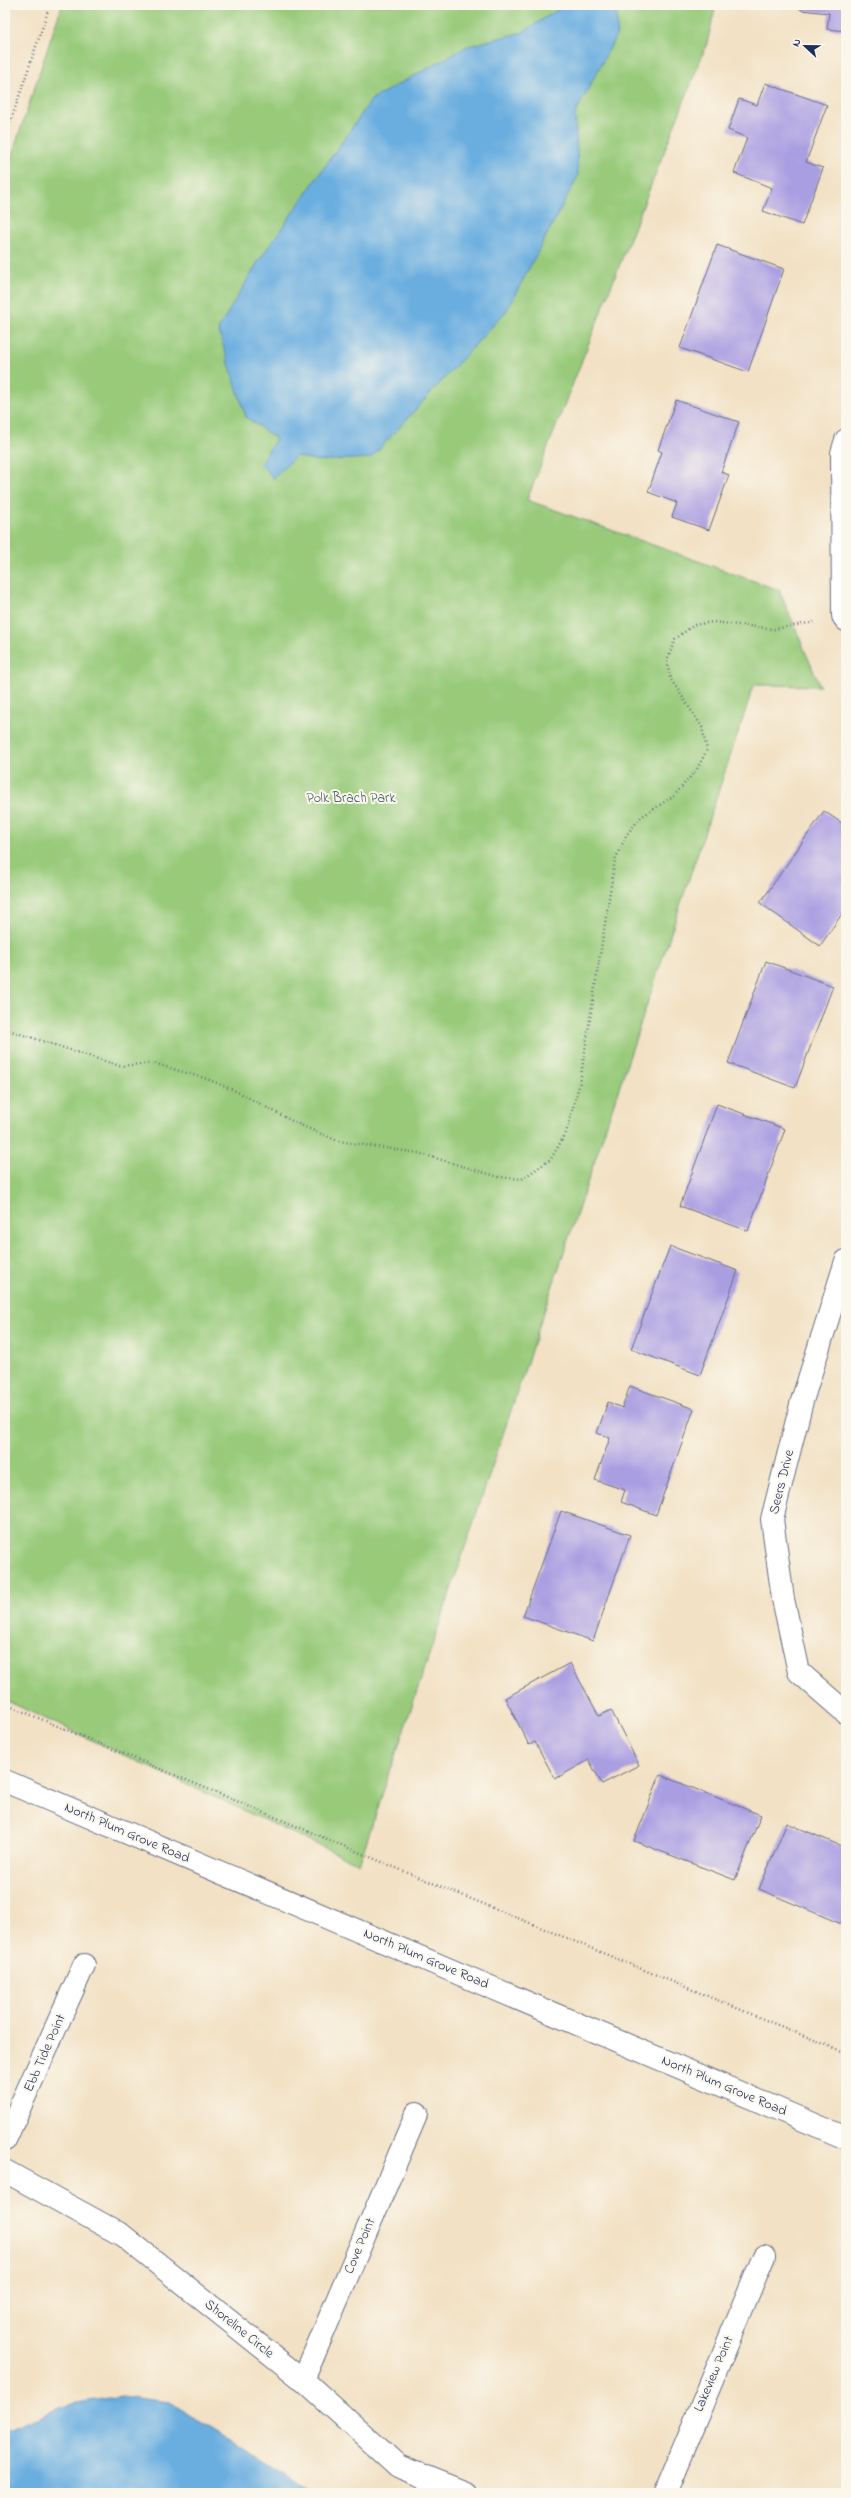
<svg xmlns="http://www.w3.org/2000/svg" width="851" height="2498" font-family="'Indie Flower',sans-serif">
<rect width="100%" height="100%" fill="#fbf7ec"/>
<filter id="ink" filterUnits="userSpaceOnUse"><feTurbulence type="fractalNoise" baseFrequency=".025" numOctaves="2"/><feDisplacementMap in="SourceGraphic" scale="8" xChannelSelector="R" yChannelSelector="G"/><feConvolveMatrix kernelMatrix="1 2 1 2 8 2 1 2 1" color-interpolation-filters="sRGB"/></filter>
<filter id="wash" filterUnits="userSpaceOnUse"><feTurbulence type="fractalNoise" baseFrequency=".012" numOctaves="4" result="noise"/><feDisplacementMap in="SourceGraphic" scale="16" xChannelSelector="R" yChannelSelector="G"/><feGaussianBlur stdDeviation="0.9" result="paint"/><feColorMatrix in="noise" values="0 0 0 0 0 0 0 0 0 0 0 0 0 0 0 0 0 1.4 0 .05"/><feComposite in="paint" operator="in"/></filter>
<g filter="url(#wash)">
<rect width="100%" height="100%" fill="#f2e1c4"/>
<polygon fill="#98ca7a" stroke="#5a7c6c" points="62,5 716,5 707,43 527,500 779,590 820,686 754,685 359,1864 5,1700 5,176"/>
<g fill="#6baee0" stroke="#436e9f">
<polygon points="565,5 617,5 617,34 575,114 578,176 507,310 371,458 318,461 296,456 274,478 260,464 276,439 246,417 218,329 258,262 372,99 468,46 523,32"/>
<polygon points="122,2396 169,2402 270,2463 312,2493 5,2493 5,2431 70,2404"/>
</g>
<g id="blocks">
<g fill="#aa9ee2">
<polygon points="801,5 846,5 846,31 827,29 829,13 801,10"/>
<polygon points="765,83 827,105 806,162 823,168 802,225 763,211 772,188 734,173 747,138 728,130 739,99 757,105"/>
<polygon points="717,245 784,269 748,372 680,348"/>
<polygon points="676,400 739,422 721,472 729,475 709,530 672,517 677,503 648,492 662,452 658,450"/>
<polygon points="824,811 846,826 846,908 820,946 760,903"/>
<polygon points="766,961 833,986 795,1088 728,1063"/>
<polygon points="717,1104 785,1129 748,1231 680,1206"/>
<polygon points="670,1246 738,1271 700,1375 631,1349"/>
<polygon points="630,1386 694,1409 656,1515 621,1502 625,1490 595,1480 610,1438 597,1433 608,1402 622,1408"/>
<polygon points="561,1511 630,1535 593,1641 523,1616"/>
<polygon points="570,1663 599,1716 611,1710 639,1765 602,1784 589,1760 555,1779 535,1742 529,1745 505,1698"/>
<polygon points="660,1775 761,1815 735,1880 634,1841"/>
<polygon points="787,1823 846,1848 846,1926 759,1889"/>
</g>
</g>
</g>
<g filter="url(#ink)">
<use href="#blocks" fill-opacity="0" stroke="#666d82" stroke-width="1"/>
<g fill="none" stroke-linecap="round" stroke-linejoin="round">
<defs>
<g id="minor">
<polyline points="846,440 842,453 843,616 846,620"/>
<polyline points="846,1261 802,1401 772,1519 783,1599 799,1672 846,1713"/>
<polyline points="5,2140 84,1965"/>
<polyline points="5,2171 122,2235 303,2380 398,2466 466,2493"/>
<polyline points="303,2380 417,2113"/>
<polyline points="665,2493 764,2256"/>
</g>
<polyline id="tertiary" points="5,1781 846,2138"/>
</defs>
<use href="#minor" stroke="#666d82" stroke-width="24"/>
<use href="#tertiary" stroke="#666d82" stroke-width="24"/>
<g stroke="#666d82" stroke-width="2.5" stroke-dasharray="1 3" stroke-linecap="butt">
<polyline points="5,138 50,5"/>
<polyline points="5,1029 120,1066 153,1063 207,1079 238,1092 296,1123 338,1141 418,1153 499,1177 522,1179 551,1159 566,1133 580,1082 615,860 627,834 641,817 674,796 697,769 707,750 702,727 670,678 667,660 675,639 694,625 713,622 774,629 815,622"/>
<polyline points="5,1704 413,1875 846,2053"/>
</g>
<use href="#minor" stroke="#fff" stroke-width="22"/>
<use href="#tertiary" stroke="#fff" stroke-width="22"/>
</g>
</g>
<g text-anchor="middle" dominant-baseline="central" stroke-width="4" stroke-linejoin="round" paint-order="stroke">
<g font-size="14" fill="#405e66" stroke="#fbf7ec">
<text x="351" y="798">Polk Brach Park</text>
</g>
<g font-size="14" fill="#1b2f5e" stroke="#fbf7ec">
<text transform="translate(782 1482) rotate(-76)">Seers Drive</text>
<text transform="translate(127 1833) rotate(23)">North Plum Grove Road</text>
<text transform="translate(426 1959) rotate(23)">North Plum Grove Road</text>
<text transform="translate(45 2053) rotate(-66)">Ebb Tide Point</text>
<text transform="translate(724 2086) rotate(23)">North Plum Grove Road</text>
<text transform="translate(360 2246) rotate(-67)">Cove Point</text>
<text transform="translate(239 2329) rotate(39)">Shoreline Circle</text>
<text transform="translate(714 2374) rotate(-67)">Lakeview Point</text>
</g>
</g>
<rect width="851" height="2498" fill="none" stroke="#fbf7ec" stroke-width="20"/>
<g transform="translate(805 46) rotate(292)" stroke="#fbf7ec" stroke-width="3" paint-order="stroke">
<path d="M0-3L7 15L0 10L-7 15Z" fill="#1b2f5e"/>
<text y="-6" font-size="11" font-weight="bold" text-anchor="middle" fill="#1b2f5e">N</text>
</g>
</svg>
